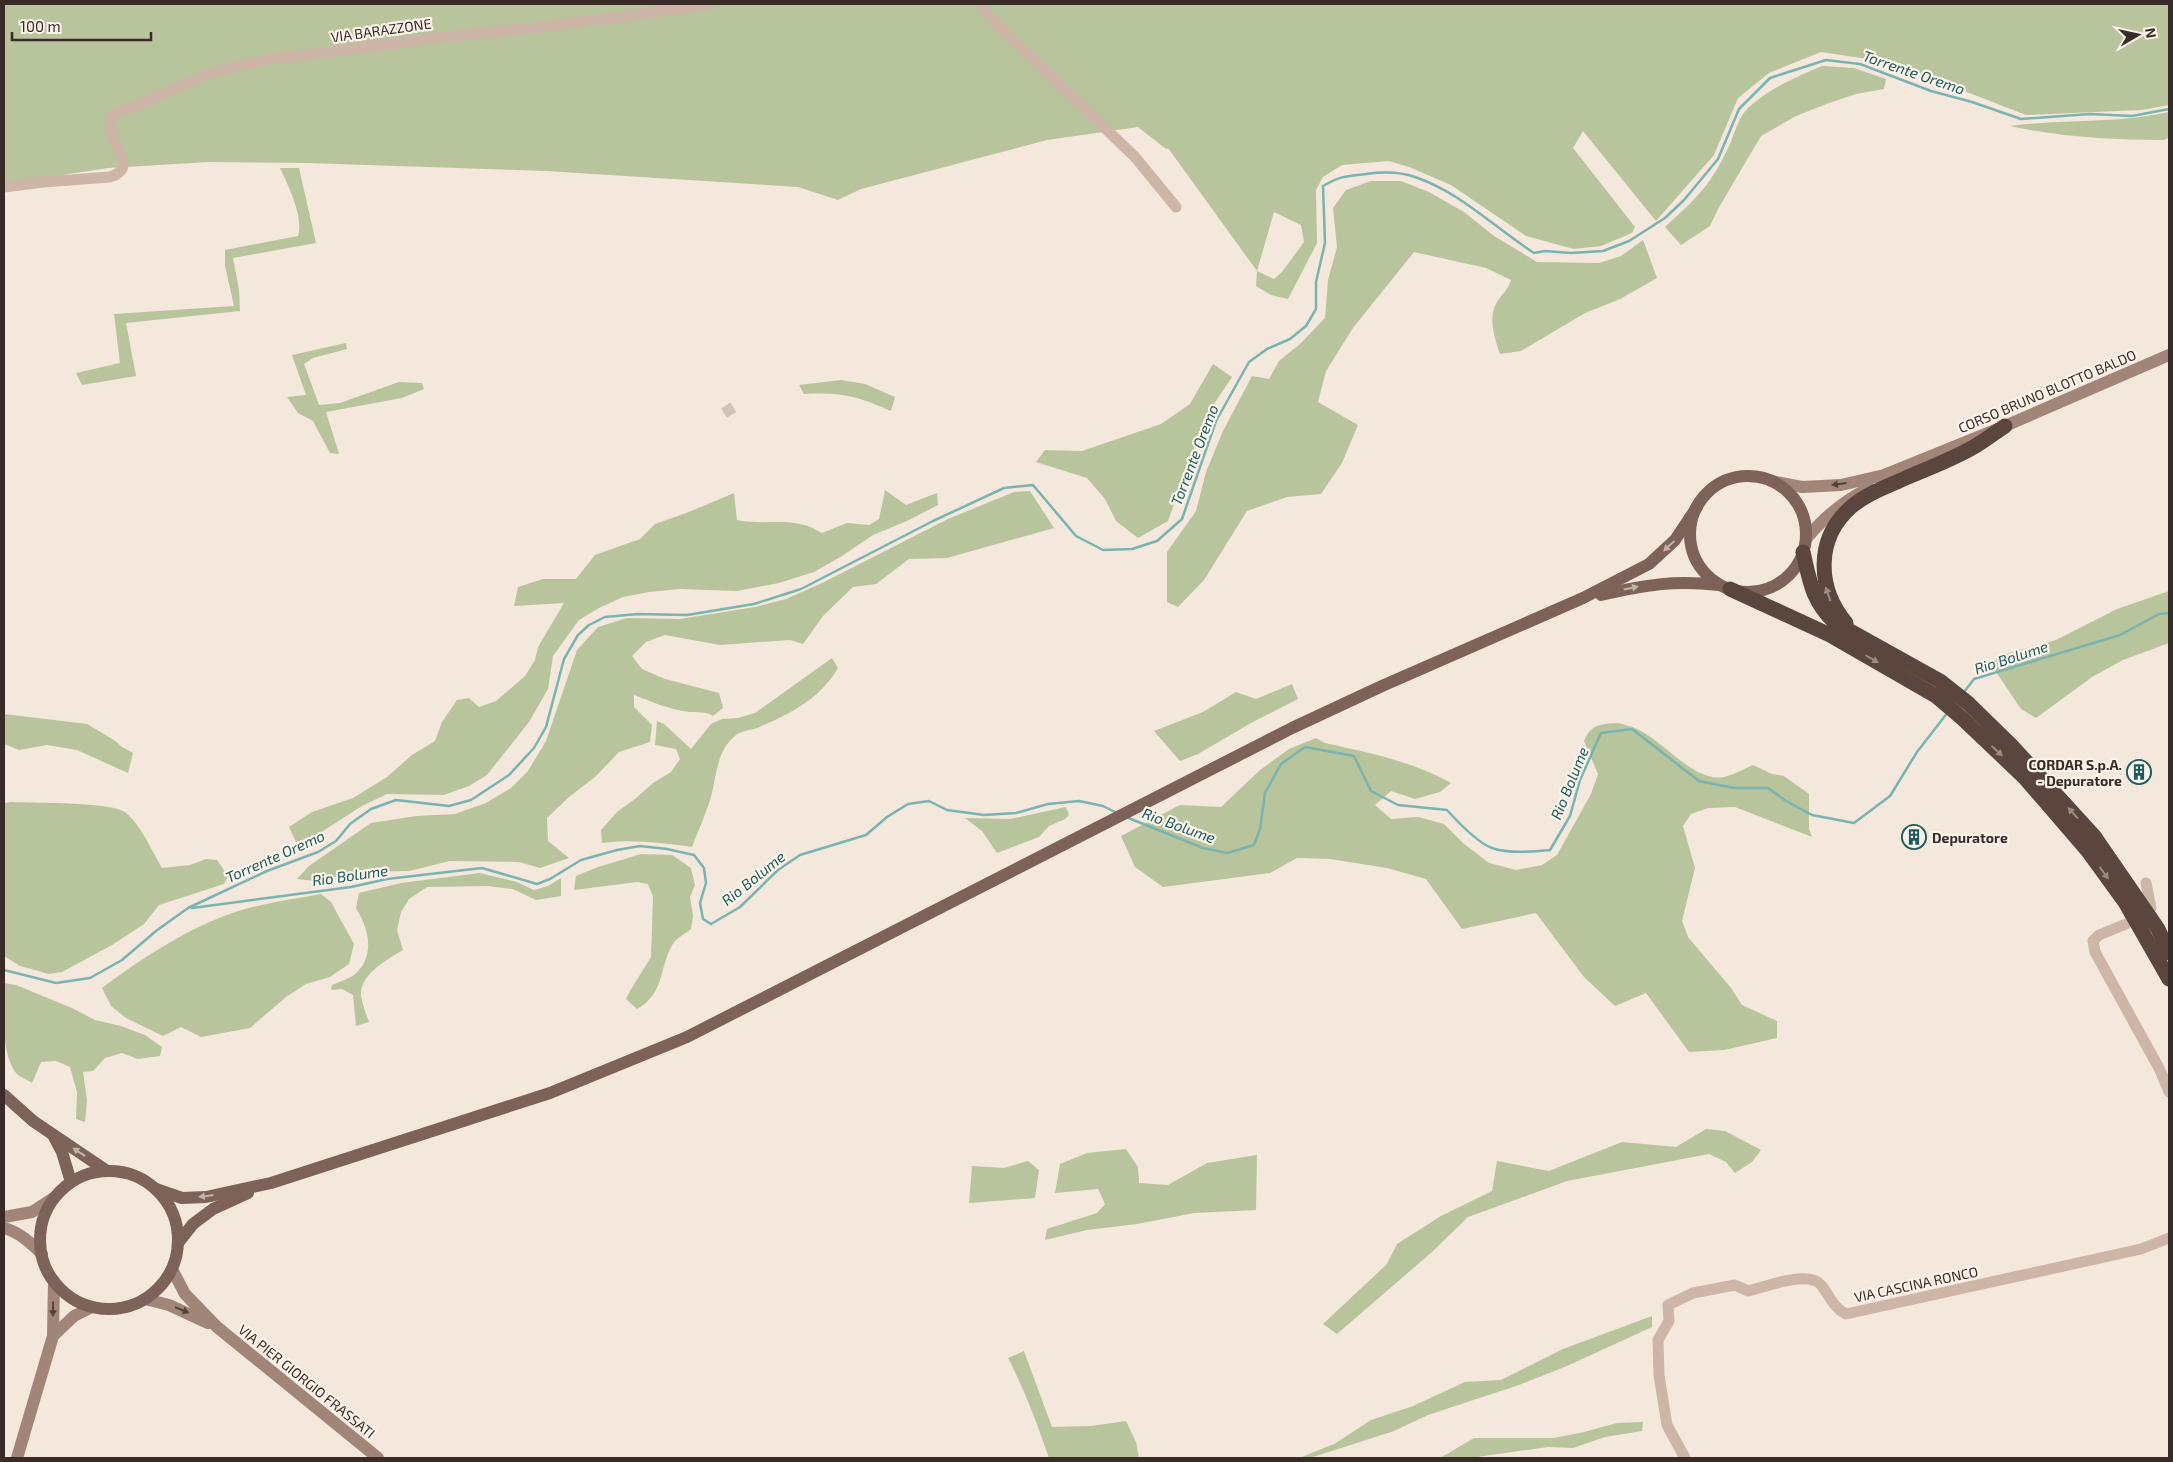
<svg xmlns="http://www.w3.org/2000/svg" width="2173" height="1462" font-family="'Exo 2',sans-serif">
<rect width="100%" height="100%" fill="#f4e7dc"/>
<g fill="#b8c49b" fill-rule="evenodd">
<path d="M 4,4 L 2169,4 L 2169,105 L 2142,110 L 2026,115 L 1918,73 L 1874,60 L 1821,52 L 1769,73 L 1738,98 L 1714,155 L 1656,221 L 1583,131 L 1573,148 L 1635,227 L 1632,233 L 1601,246 L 1574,249 L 1526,236 L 1451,185 L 1409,167 L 1389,161 L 1342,165 L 1323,177 L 1316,190 L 1317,243 L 1288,299 L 1271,295 L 1256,286 L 1257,271 L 1168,148 L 1166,149 L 1138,127 L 1047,140 L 861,189 L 838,200 L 798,187 L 546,171 L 308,163 L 209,162 L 108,168 L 4,184 ZM 1274,212 L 1301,225 L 1304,242 L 1282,272 L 1274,279 L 1257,271 Z"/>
<path d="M 1822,66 L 1854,68 L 1886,79 L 1884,89 L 1856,94 L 1829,103 L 1796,116 L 1761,136 L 1718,209 L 1710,226 L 1681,245 L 1665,227 C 1682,211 1701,195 1714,174 C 1720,165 1725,154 1730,144 C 1736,130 1738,118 1749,107 C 1770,88 1796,77 1822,66 Z"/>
<path d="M 2169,112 L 2169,137 L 2164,140 C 2112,140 2060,137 2010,126 C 2063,119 2117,124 2169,112 Z"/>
<path d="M 280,168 L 299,168 L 316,243 L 233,258 L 239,290 L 240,311 L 126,323 L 136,376 L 82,385 L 76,373 L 120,363 L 114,314 L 234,306 L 225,266 L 225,250 L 298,236 C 304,217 288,185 280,168 Z"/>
<path d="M 1371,181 L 1401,181 L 1429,192 L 1464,212 L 1494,236 L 1537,262 L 1599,263 L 1621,256 L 1643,240 L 1657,278 L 1620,299 L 1585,313 L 1521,351 L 1500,354 C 1495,339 1488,319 1496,304 C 1501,295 1508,290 1511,280 L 1486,268 L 1414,252 L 1353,328 L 1326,371 L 1318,402 L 1358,425 L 1342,463 L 1321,494 L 1287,497 L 1247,511 L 1204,580 L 1178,607 L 1167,602 L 1167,552 L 1196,511 L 1206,472 L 1223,431 L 1252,376 L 1269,379 L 1279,361 L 1300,344 L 1325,318 L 1328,280 L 1337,247 L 1333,208 L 1346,190 Z"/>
<polygon points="346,343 347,349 313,358 304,364 319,405 340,403 399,382 422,383 424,389 402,398 326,412 339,454 330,453 313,421 298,413 287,397 306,395 292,355"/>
<polygon points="1213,364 1232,377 1212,407 1195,447 1168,521 1138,538 1116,521 1105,499 1087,478 1036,462 1045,450 1082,451 1161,424 1190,404"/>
<path d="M 841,380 L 865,384 L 895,397 L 891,411 C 857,396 841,392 804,394 L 799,385 Z"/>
<path d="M 885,490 L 906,505 L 937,493 L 938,505 L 907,521 L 873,535 L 842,556 L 814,572 L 779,583 L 737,591 L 679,589 L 649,592 L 623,597 L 599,608 L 579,620 L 553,656 L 548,689 L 529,722 L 487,775 L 469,786 L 444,795 L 387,794 L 362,806 L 312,838 L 296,842 L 289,827 L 312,812 L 353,798 L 387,777 L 412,755 L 435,741 L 442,722 L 457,700 L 469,698 L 479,707 L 496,701 L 525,676 L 535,660 L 538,647 L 564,603 L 514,606 L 518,587 L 543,579 L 576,579 L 595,555 L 640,539 L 655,524 L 689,512 L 734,493 L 737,520 C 759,525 782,519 804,525 C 810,526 816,530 822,533 L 847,523 L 869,525 L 879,519 Z"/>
<path d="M 1030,491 L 1054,528 L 947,558 L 909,559 L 876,584 L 853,587 L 823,616 L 803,644 L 790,640 L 720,645 L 665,635 L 646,642 L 632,656 L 642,669 L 665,679 L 719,693 L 723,708 L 713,716 C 705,711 700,713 690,712 C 670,710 653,702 634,695 L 634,707 L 652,725 L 650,742 L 619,752 L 595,777 L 569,797 L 547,818 L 548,841 L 569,858 L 540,868 L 519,862 L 450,861 L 409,871 L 359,872 L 315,881 L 297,879 L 309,866 L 371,823 L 416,816 L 455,814 L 486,803 L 511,788 L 528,771 L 546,741 L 577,650 L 598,627 L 627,618 L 680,619 L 755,607 L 786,599 L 822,583 L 948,519 L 1014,492 Z"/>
<polygon points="2169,591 2169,643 2123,660 2092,677 2036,718 2021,709 1990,663 2009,653 2056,640 2117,609"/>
<path d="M 832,658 L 838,668 C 820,699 790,714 757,728 C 750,730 741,731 736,735 C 716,751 717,775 711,797 C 706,814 698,831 692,847 C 661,843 633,839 602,843 L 601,830 L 617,812 L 635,799 L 653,783 L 671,772 L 680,759 L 676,749 L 655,745 L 657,721 L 664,724 L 691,749 L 711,724 L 722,719 L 738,718 L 755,713 Z"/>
<polygon points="1292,684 1298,699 1251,723 1198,754 1180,761 1154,731 1203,712 1236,692 1256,699"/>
<polygon points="4,714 87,724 114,740 122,747 133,753 128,773 77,750 47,745 19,750 4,744"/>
<path d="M 1618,723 C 1625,725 1631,726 1637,729 C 1663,740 1694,783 1724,777 C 1733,775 1744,769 1753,765 L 1772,774 L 1784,776 L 1809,794 L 1809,829 L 1812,837 L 1735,807 L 1708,808 L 1691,814 L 1683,826 L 1695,868 L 1682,921 L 1688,937 L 1731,988 L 1742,1005 L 1777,1021 L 1777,1038 L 1724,1050 L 1689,1052 L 1646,993 L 1615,1006 L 1584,977 L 1536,913 L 1462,929 L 1426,879 L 1387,868 L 1330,859 L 1297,858 L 1270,873 L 1163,887 L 1135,867 L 1121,836 L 1180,805 L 1221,807 L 1260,770 L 1289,749 L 1316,738 L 1325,743 C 1369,753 1412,761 1451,783 L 1440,792 L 1415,799 L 1391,791 L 1375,805 L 1391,819 L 1418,817 L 1444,824 L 1463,843 L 1489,863 L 1516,870 L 1542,865 L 1557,855 L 1591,794 L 1598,774 L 1584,741 C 1591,724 1601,724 1618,723 Z"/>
<path d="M 11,802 C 33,803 106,802 123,811 C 138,819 153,853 162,868 L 190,865 L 206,859 L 217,860 L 228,876 L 224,884 L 159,905 L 144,924 L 112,945 L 62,972 L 49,974 L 20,966 L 4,956 L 4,803 Z"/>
<polygon points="1066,807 1069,815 1065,819 1049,826 1039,837 997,853 982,831 965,818 1010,819"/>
<path d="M 641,854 L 672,855 L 691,868 L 695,885 L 690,897 L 693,916 L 691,929 C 686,933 679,937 675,941 C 658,964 667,992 637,1009 L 626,999 L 630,991 L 651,957 L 653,897 L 648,884 L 637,882 L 574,890 L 576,876 L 598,867 Z"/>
<path d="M 480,873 L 517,882 L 534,890 L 548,886 L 561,878 L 561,896 L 536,900 L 513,889 L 488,886 L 427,887 L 409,899 L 401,912 L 397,930 L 403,950 C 388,959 360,974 361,995 C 362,1004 366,1014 369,1022 L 356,1026 L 353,995 L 342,989 L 331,990 L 332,985 C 339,982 348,979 354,975 C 376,957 369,929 356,908 L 359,893 L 401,883 Z"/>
<path d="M 321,894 L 331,902 L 354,944 L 349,964 L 330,977 L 306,984 L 286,997 L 250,1028 L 201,1037 L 181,1027 L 163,1036 L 126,1018 L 111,1006 L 102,988 C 138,961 182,932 224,916 C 255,904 289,900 321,894 Z"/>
<path d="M 4,983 L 16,985 L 72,1008 L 95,1020 L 121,1026 L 145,1035 L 162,1047 L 160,1056 L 138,1059 L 122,1053 L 105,1058 L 93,1071 L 83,1072 L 87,1100 L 85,1122 L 76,1119 L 77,1092 L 70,1067 L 56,1061 L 41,1062 L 32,1083 C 28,1080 22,1078 18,1075 C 0,1057 4,1007 4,983 Z"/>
<polygon points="1706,1129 1725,1131 1761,1150 1752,1162 1735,1173 1726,1162 1709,1154 1567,1181 1468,1217 1432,1252 1337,1334 1323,1324 1387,1264 1397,1244 1441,1216 1492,1191 1497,1161 1549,1171 1622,1142 1676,1147"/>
<polygon points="1126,1149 1138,1167 1139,1183 1168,1185 1207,1163 1257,1155 1256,1210 1194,1213 1137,1224 1087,1230 1045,1240 1047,1229 1097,1213 1105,1204 1098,1189 1055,1193 1060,1164 1087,1153"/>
<polygon points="1028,1161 1039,1170 1035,1198 969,1203 972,1166 1004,1168"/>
<polygon points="1652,1316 1652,1327 1567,1366 1519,1385 1428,1415 1394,1431 1310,1458 1299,1458 1334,1444 1371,1420 1413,1406 1465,1382 1501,1380 1563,1349"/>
<path d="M 1024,1351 L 1052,1427 L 1091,1426 L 1126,1421 L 1136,1442 L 1139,1458 L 1049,1458 C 1037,1423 1025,1391 1008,1358 Z"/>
<polygon points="1643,1422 1642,1431 1605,1437 1573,1448 1548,1447 1470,1458 1440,1458 1474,1438 1554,1438 1584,1432 1617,1423"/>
</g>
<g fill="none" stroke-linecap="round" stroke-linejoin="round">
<g stroke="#79b3b2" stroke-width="2.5">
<polyline points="1964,692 1974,679 2120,635 2159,614 2169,613"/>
<path d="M 1126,817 L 1203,848 L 1227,853 L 1254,845 L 1260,829 L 1265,793 L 1281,764 L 1305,747 L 1354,756 L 1371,791 L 1398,805 L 1447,810 C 1457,821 1478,843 1492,848 C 1509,854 1532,852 1550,850 L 1570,816 L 1580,780 L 1601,733 L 1632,729 L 1699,781 L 1734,788 L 1768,788 L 1786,801 L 1812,815 L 1854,823 L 1890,796 L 1917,752 L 1948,712"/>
<polyline points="192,908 351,887 387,879 482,868 537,884 550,879 581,860 617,850 640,846 667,849 694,855 704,868 706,883 700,903 703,919 711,924 740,907 778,870 800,855 866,835 887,817 908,804 929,801 947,810 984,815 1016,813 1048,804 1079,801 1103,806 1117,813"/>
<path d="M 4,970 L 56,983 L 90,978 L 122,960 L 156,931 L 188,908 L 267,871 L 318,852 L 336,841 L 350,824 L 371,809 L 396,800 L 449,806 L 471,800 L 509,775 L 534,748 L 546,727 L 564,659 L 578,635 L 589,625 L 605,617 L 638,614 L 687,615 L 754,604 L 801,589 L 933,521 L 1004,488 L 1033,485 L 1076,536 L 1103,550 L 1132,549 L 1157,541 L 1182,519 L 1216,421 L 1249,362 L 1267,349 L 1290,339 L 1306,326 L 1316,309 L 1316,282 L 1325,243 L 1323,186 C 1340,176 1347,176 1366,174 C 1381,172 1401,172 1415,177 C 1460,192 1495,228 1534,253 L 1545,251 L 1571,253 L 1603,251 L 1629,241 L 1665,218 L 1684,200 L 1718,159 L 1739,109 L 1770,78 L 1826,60 L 1860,64 L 1931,91 L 1972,102 L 2021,119 L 2090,114 L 2132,116 L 2169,109"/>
</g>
<polyline stroke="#cfc2b8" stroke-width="11" stroke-dasharray="11 5.5" stroke-linecap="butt" points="724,413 734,407"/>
<g stroke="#cdb6a7" stroke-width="11">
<polyline points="983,4 983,9 997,24 1135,157 1176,207"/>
<path d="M 4,187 L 43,182 L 110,177 C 143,166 102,143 112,116 L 211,73 L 258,61 L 462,35 L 553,26 L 713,4"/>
<polyline points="2146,883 2151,908"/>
<polyline points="2126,924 2099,935 2093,941 2095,952 2160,1070 2169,1092"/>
<path d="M 1685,1458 L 1667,1425 L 1659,1375 L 1658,1340 L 1669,1321 L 1668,1305 L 1693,1293 L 1735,1285 L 1748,1291 C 1766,1287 1809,1269 1822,1286 C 1830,1297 1834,1308 1846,1314 L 2141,1249 L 2169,1238"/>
</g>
<g stroke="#a18578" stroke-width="12">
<polyline points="1771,481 1802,487 1841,485 1884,475 2005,426 2169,355"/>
<path d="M 1806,539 C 1824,517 1843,501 1869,488"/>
<polyline points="4,1217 32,1212 55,1197"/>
<path d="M 4,1228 C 19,1232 31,1243 42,1254"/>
<polyline points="172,1269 185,1294 217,1327 378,1458"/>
<polyline points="145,1299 169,1305 208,1323"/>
<polyline points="53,1336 74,1316 92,1307"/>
<polyline points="17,1458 53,1336 54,1281"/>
</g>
<g stroke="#7c6258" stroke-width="12">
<circle cx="1748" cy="534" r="58"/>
<path d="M 1601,595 C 1645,585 1673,580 1719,585"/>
<polyline points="4,1095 33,1121 107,1171"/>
<polyline points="53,1135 62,1152 71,1182"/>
<circle cx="109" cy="1240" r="69"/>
<polyline points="156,1189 182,1198 206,1197 271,1183 550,1093 687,1037 1292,728 1382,686 1583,598 1649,564 1675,540 1697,507"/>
<polyline points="178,1243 193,1224 213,1209 248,1193"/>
</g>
<g stroke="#5a463f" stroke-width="15">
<path d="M 1803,552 C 1810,582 1812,600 1834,622 L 1940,681 L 1969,704 L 2011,745 L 2094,836 L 2158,929 L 2169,953"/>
<polyline points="1730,589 1830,635 1936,696 1962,718 2025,778 2088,851 2125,902 2169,979"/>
<path d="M 1846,623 C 1817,588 1815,539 1851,507 C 1867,493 1889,486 1908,477 C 1931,467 1956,458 1977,445 C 1987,439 1996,432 2005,426"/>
</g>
</g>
<defs><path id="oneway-solid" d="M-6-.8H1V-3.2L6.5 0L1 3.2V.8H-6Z" transform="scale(1.25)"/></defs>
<g fill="#53423c">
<use href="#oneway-solid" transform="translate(1839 484) rotate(173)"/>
<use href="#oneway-solid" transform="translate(53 1309) rotate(91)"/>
<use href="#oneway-solid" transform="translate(182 1310) rotate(22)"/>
</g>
<g fill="#c2b1a8">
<use href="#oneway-solid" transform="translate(1669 546) rotate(137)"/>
<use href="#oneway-solid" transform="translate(1631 588) rotate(-12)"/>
<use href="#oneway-solid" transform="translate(79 1152) rotate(-146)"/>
<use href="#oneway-solid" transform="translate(206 1196) rotate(173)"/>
</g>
<g fill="#9a8b83">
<use href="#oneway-solid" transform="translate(1828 594) rotate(-109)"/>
<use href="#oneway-solid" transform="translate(1872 659) rotate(30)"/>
<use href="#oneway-solid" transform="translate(1997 751) rotate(43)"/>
<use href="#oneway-solid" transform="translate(2073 813) rotate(-132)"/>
<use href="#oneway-solid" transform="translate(2104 873) rotate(54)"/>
</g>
<defs>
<symbol id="building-ring" viewBox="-11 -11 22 22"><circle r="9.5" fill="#fbf2e9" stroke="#1b5c5d" stroke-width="1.5"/><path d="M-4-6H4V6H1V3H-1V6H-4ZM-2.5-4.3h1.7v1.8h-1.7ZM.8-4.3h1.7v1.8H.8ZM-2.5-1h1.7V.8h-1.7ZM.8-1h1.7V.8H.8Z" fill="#1b5c5d"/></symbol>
</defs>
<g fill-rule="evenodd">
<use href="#building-ring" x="2125" y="758" width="28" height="28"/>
<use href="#building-ring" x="1900" y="823" width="28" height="28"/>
</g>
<g text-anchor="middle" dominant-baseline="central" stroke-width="4.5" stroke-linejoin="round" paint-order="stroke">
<g font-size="14" fill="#392c28" stroke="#fbf2e9">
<text transform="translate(381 30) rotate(-8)">VIA BARAZZONE</text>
<text transform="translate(2047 391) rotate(-23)">CORSO BRUNO BLOTTO BALDO</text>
<text transform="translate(1916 1284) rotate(-12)">VIA CASCINA RONCO</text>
<text transform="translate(307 1381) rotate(39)">VIA PIER GIORGIO FRASSATI</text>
</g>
<g font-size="14" font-weight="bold" fill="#392c28" stroke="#fbf2e9" text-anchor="end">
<text x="2122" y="764">CORDAR S.p.A.<tspan x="2122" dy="16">- Depuratore</tspan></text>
<text x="1932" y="837" text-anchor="start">Depuratore</text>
</g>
<g font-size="15" font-style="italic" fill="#1b5c5d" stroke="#fbf2e9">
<text transform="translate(1914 72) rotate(19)">Torrente Oremo</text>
<text transform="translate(1194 455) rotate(-69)">Torrente Oremo</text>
<text transform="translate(2011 657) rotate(-18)">Rio Bolume</text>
<text transform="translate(1569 783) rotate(-68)">Rio Bolume</text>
<text transform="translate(1179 825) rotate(20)">Rio Bolume</text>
<text transform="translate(275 856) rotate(-24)">Torrente Oremo</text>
<text transform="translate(350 875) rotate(-8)">Rio Bolume</text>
<text transform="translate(753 878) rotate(-39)">Rio Bolume</text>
</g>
</g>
<rect width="2173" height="1462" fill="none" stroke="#392c28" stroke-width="10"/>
<g transform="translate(2138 35) rotate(81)" stroke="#fbf2e9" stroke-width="4" paint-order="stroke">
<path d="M0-4L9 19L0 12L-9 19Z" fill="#392c28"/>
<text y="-8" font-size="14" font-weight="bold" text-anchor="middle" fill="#392c28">N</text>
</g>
<path d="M12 32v8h139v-8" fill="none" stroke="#392c28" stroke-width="2.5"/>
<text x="20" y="32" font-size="15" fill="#392c28" stroke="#fbf2e9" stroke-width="4" paint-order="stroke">100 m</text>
</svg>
